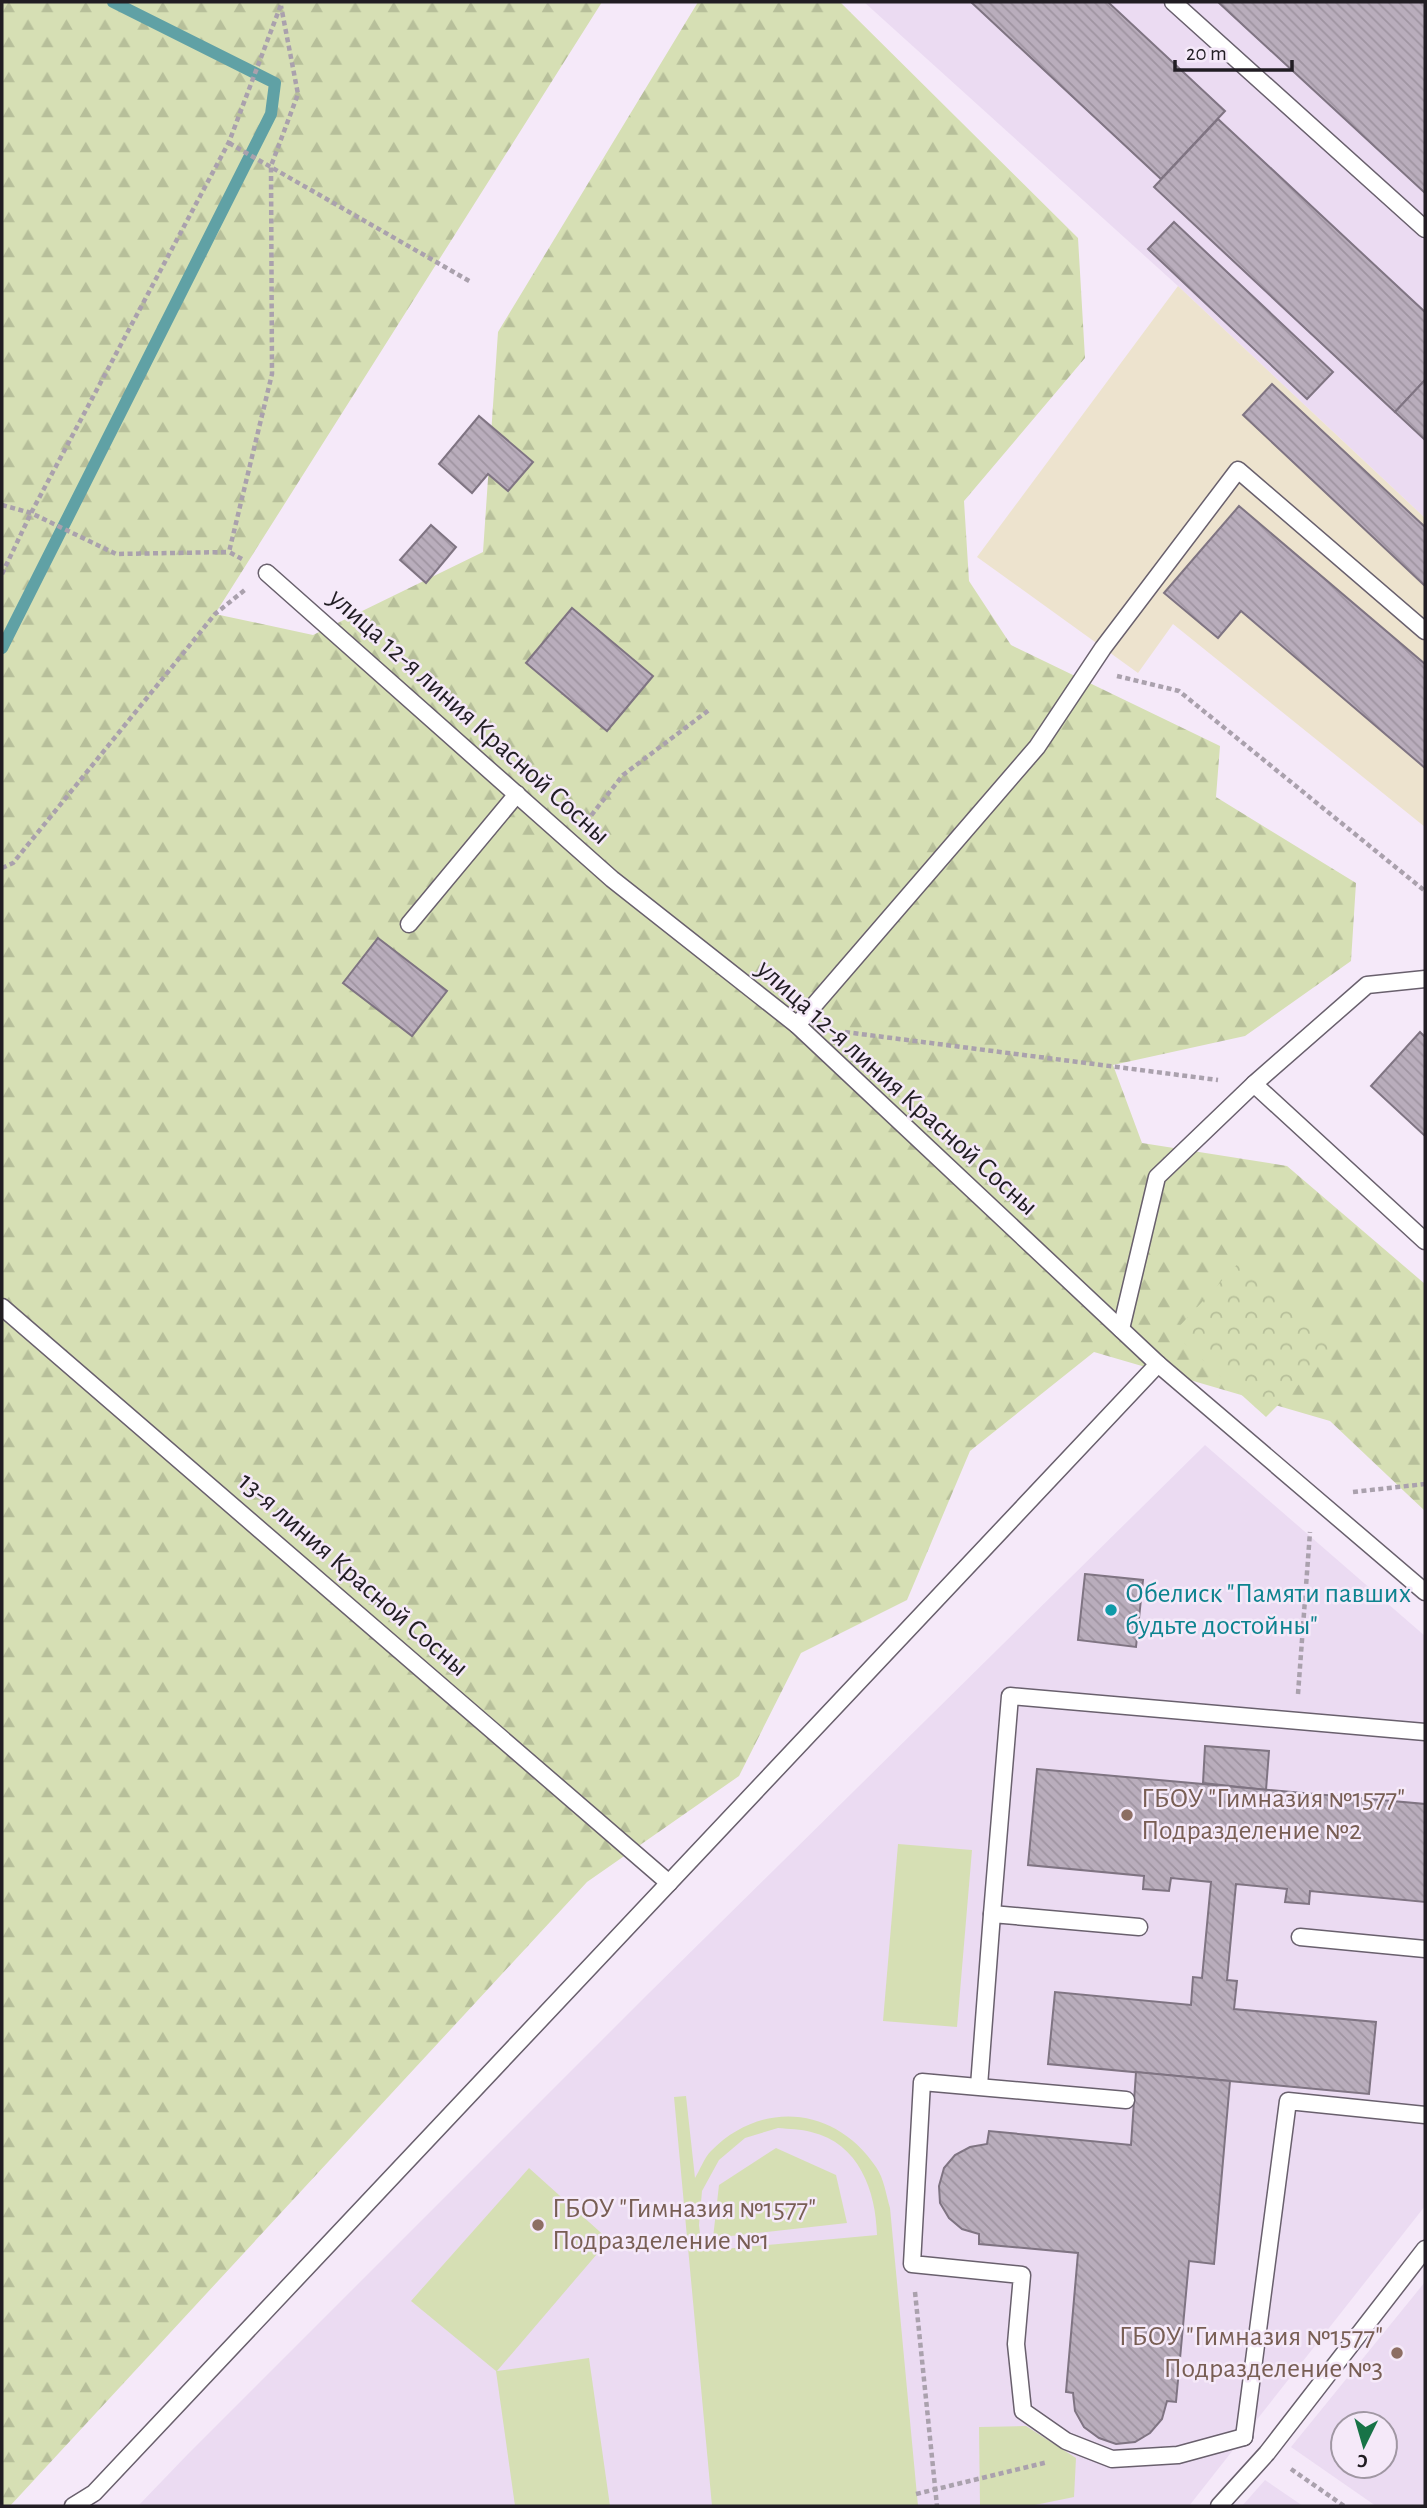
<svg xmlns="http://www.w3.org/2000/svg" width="1427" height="2508" font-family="'Alegreya Sans',sans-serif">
<defs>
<pattern id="forest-firs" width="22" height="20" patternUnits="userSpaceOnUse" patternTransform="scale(1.75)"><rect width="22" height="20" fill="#d6dfb4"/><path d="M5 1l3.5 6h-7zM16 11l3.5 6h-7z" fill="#b7bf9a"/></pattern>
<pattern id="park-crowns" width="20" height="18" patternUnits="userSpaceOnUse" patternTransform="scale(1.75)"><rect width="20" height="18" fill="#d6dfb4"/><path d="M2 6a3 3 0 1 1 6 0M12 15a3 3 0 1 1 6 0" fill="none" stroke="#b7bf9a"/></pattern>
<pattern id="building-back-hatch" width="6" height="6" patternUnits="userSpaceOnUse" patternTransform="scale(1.75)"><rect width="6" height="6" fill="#b9adbc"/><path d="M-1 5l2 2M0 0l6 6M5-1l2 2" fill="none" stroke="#9f94a1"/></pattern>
</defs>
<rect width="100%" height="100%" fill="#f5e9f9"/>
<g fill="#ebdbf2" fill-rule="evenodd">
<polygon points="864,2 1425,2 1425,518 1178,286"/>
<polygon points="1205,1445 1425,1636 1425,2206 1189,2506 138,2506 187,2455 647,1995"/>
<path d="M 1425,2282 L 1425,2506 L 1376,2506 L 1291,2447 ZM 1385,2424 L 1385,2466 L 1343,2466 L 1343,2424 Z"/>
<polygon points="1265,2480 1303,2506 1242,2506"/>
</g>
<polygon fill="#ede3ce" points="1178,286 1425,518 1425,827 1173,624 1138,673 977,557"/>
<polygon fill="url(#forest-firs)" points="2,2 602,2 215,614 313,635 483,552 498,332 698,2 840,2 1078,238 1085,358 964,501 969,581 1011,645 1220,746 1216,797 1356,883 1351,961 1245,1036 1113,1065 1142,1143 1287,1166 1425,1284 1425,1511 1330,1421 1094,1352 970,1451 907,1600 801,1653 739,1776 587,1882 10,2506 2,2506"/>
<polygon fill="url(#park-crowns)" points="1245,1256 1339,1344 1266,1417 1173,1333"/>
<g fill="#d6dfb4" fill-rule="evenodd">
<polygon points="898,1844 972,1850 957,2027 883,2021"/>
<path d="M 686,2096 L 695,2178 C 700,2170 704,2158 711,2151 C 762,2099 836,2107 876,2167 C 884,2178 886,2195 890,2208 L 918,2506 L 712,2506 L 674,2097 ZM 778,2128 C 789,2129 801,2129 811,2132 C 859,2143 876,2191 877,2235 L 702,2251 L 699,2225 L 702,2191 L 719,2160 L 745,2138 Z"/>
<polygon points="776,2148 836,2175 847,2223 713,2238 719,2185"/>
<polygon points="529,2168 609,2240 497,2371 589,2358 610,2506 515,2506 496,2371 411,2301"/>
<polygon points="1026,2426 1076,2458 1074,2497 1030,2506 980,2506 979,2427"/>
</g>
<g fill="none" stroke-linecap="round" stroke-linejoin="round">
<polyline stroke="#60a1a5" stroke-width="12" points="2,648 271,114 275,83 113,2"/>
</g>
<g fill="url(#building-back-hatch)" stroke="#7f7482" stroke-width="2">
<polygon points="971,2 1108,2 1225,111 1161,179"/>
<polygon points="1218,2 1425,2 1425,193"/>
<polygon points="1218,119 1425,312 1425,380 1395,412 1154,187"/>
<polygon points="1174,222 1333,372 1307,399 1148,249"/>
<polygon points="1425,380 1425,440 1395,412"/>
<polygon points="1272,384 1425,527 1425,586 1243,415"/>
<polygon points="479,416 533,462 508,491 488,474 472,493 439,464"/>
<polygon points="1239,506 1425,664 1425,768 1241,611 1218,638 1164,593"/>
<polygon points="431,525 456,547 426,583 400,560"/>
<polygon points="572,608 653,676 607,731 526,663"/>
<polygon points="378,938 447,991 412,1036 343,983"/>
<polygon points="1420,1032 1425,1037 1425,1136 1371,1086"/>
<polygon points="1085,1574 1143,1580 1136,1647 1078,1640"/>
<polygon points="1205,1746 1269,1751 1266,1790 1203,1783"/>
<polygon points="1037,1769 1425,1804 1425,1902 1310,1891 1309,1904 1285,1902 1287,1889 1236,1884 1227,1980 1237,1981 1234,2009 1376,2022 1369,2094 1048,2064 1055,1992 1191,2005 1193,1977 1202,1978 1211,1882 1171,1878 1169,1891 1143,1889 1144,1876 1028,1865"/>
<polygon points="1136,2072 1230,2081 1214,2264 1189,2261 1176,2402 1167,2401 1162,2419 1150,2433 1135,2442 1116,2444 1099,2438 1084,2427 1075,2411 1073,2393 1066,2392 1078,2253 979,2244 979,2234 962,2229 949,2218 940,2203 939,2186 944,2168 955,2155 970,2147 987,2144 989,2131 1131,2145"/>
</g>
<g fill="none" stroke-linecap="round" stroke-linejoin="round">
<defs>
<g id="service">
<polyline points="1173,2 1425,229"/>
<polyline points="267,573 612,879 797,1025 1158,1364 1425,1592"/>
<polyline points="409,924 517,794"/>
<polyline points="797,1025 1037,747 1103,648 1238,470 1425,631"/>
<polyline points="1254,1084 1367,985 1425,979"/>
<polyline points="2,1307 669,1883"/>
<polyline points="1121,1329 1157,1177 1254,1084 1425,1241"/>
<polyline points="992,1914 1010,1696 1425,1732"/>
<polyline points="1300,1937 1425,1949"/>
<polyline points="979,2086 992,1914 1139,1927"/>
<polyline points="1126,2100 922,2082 912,2264 1022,2275 1016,2344 1023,2411 1066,2441 1112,2459 1178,2455 1244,2437"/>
<polyline points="1244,2437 1288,2101 1425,2115"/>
<polyline points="73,2506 94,2493 1158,1364"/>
<polyline points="1219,2506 1267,2453 1425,2249"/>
</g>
</defs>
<use href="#service" stroke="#69606d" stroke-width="19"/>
<g stroke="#aaa1ad" stroke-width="4.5" stroke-dasharray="5 3.5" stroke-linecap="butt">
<polyline points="229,143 471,282"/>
<polyline points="2,505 31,513 116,554 229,552"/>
<polyline points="242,559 229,552 272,374 271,166 298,94 281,6"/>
<polyline points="2,574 31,513 229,142 282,2"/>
<polyline points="1117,676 1179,691 1425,891"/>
<polyline points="586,822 623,775 709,710"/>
<polyline points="2,868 13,863 215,614 246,589"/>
<polyline points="845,1032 1218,1080"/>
<polyline points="1353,1492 1425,1484"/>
<polyline points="1298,1694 1310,1532"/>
<polyline points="915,2292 937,2506"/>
<polyline points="1291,2469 1344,2506"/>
<polyline points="916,2494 1048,2462"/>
</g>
<use href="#service" stroke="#fff" stroke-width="16"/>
</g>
<circle fill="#0f9aa8" stroke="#f5e9f9" stroke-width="2.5" cx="1111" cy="1610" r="7"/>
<g fill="#8d6e63" stroke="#f5e9f9" stroke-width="2.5">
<circle cx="1127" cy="1815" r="7"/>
<circle cx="538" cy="2225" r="7"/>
<circle cx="1397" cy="2353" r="7"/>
</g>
<g text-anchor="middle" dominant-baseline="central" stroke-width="5" stroke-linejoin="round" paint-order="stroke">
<g font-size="28" fill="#211d23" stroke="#f5e9f9">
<text transform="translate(469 717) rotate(42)">улица 12-я линия Красной Сосны</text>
<text transform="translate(897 1088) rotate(42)">улица 12-я линия Красной Сосны</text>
<text transform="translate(353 1575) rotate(41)">13-я линия Красной Сосны</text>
</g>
<g font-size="28" fill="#0d838f" stroke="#f5e9f9" text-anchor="start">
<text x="1125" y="1594">Обелиск "Памяти павших<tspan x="1125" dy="32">будьте достойны"</tspan></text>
</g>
<g font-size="28" fill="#785e54" stroke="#f5e9f9" text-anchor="start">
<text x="1141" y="1799">ГБОУ "Гимназия №1577"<tspan x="1141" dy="32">Подразделение №2</tspan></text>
<text x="552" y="2209">ГБОУ "Гимназия №1577"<tspan x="552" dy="32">Подразделение №1</tspan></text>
<text x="1383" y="2337" text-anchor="end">ГБОУ "Гимназия №1577"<tspan x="1383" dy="32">Подразделение №3</tspan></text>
</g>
</g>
<rect width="1427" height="2508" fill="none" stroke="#211d23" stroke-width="7"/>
<g transform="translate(1364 2445) rotate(185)"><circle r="33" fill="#f5e9f9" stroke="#a097a3" stroke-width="2"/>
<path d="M0-5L12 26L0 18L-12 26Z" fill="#187347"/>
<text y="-10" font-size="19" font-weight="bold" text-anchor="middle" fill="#211d23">С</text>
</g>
<path d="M1175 60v10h117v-10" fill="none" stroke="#211d23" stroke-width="3.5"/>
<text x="1186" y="60" font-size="21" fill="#211d23" stroke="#f5e9f9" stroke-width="5" paint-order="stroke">20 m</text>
</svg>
